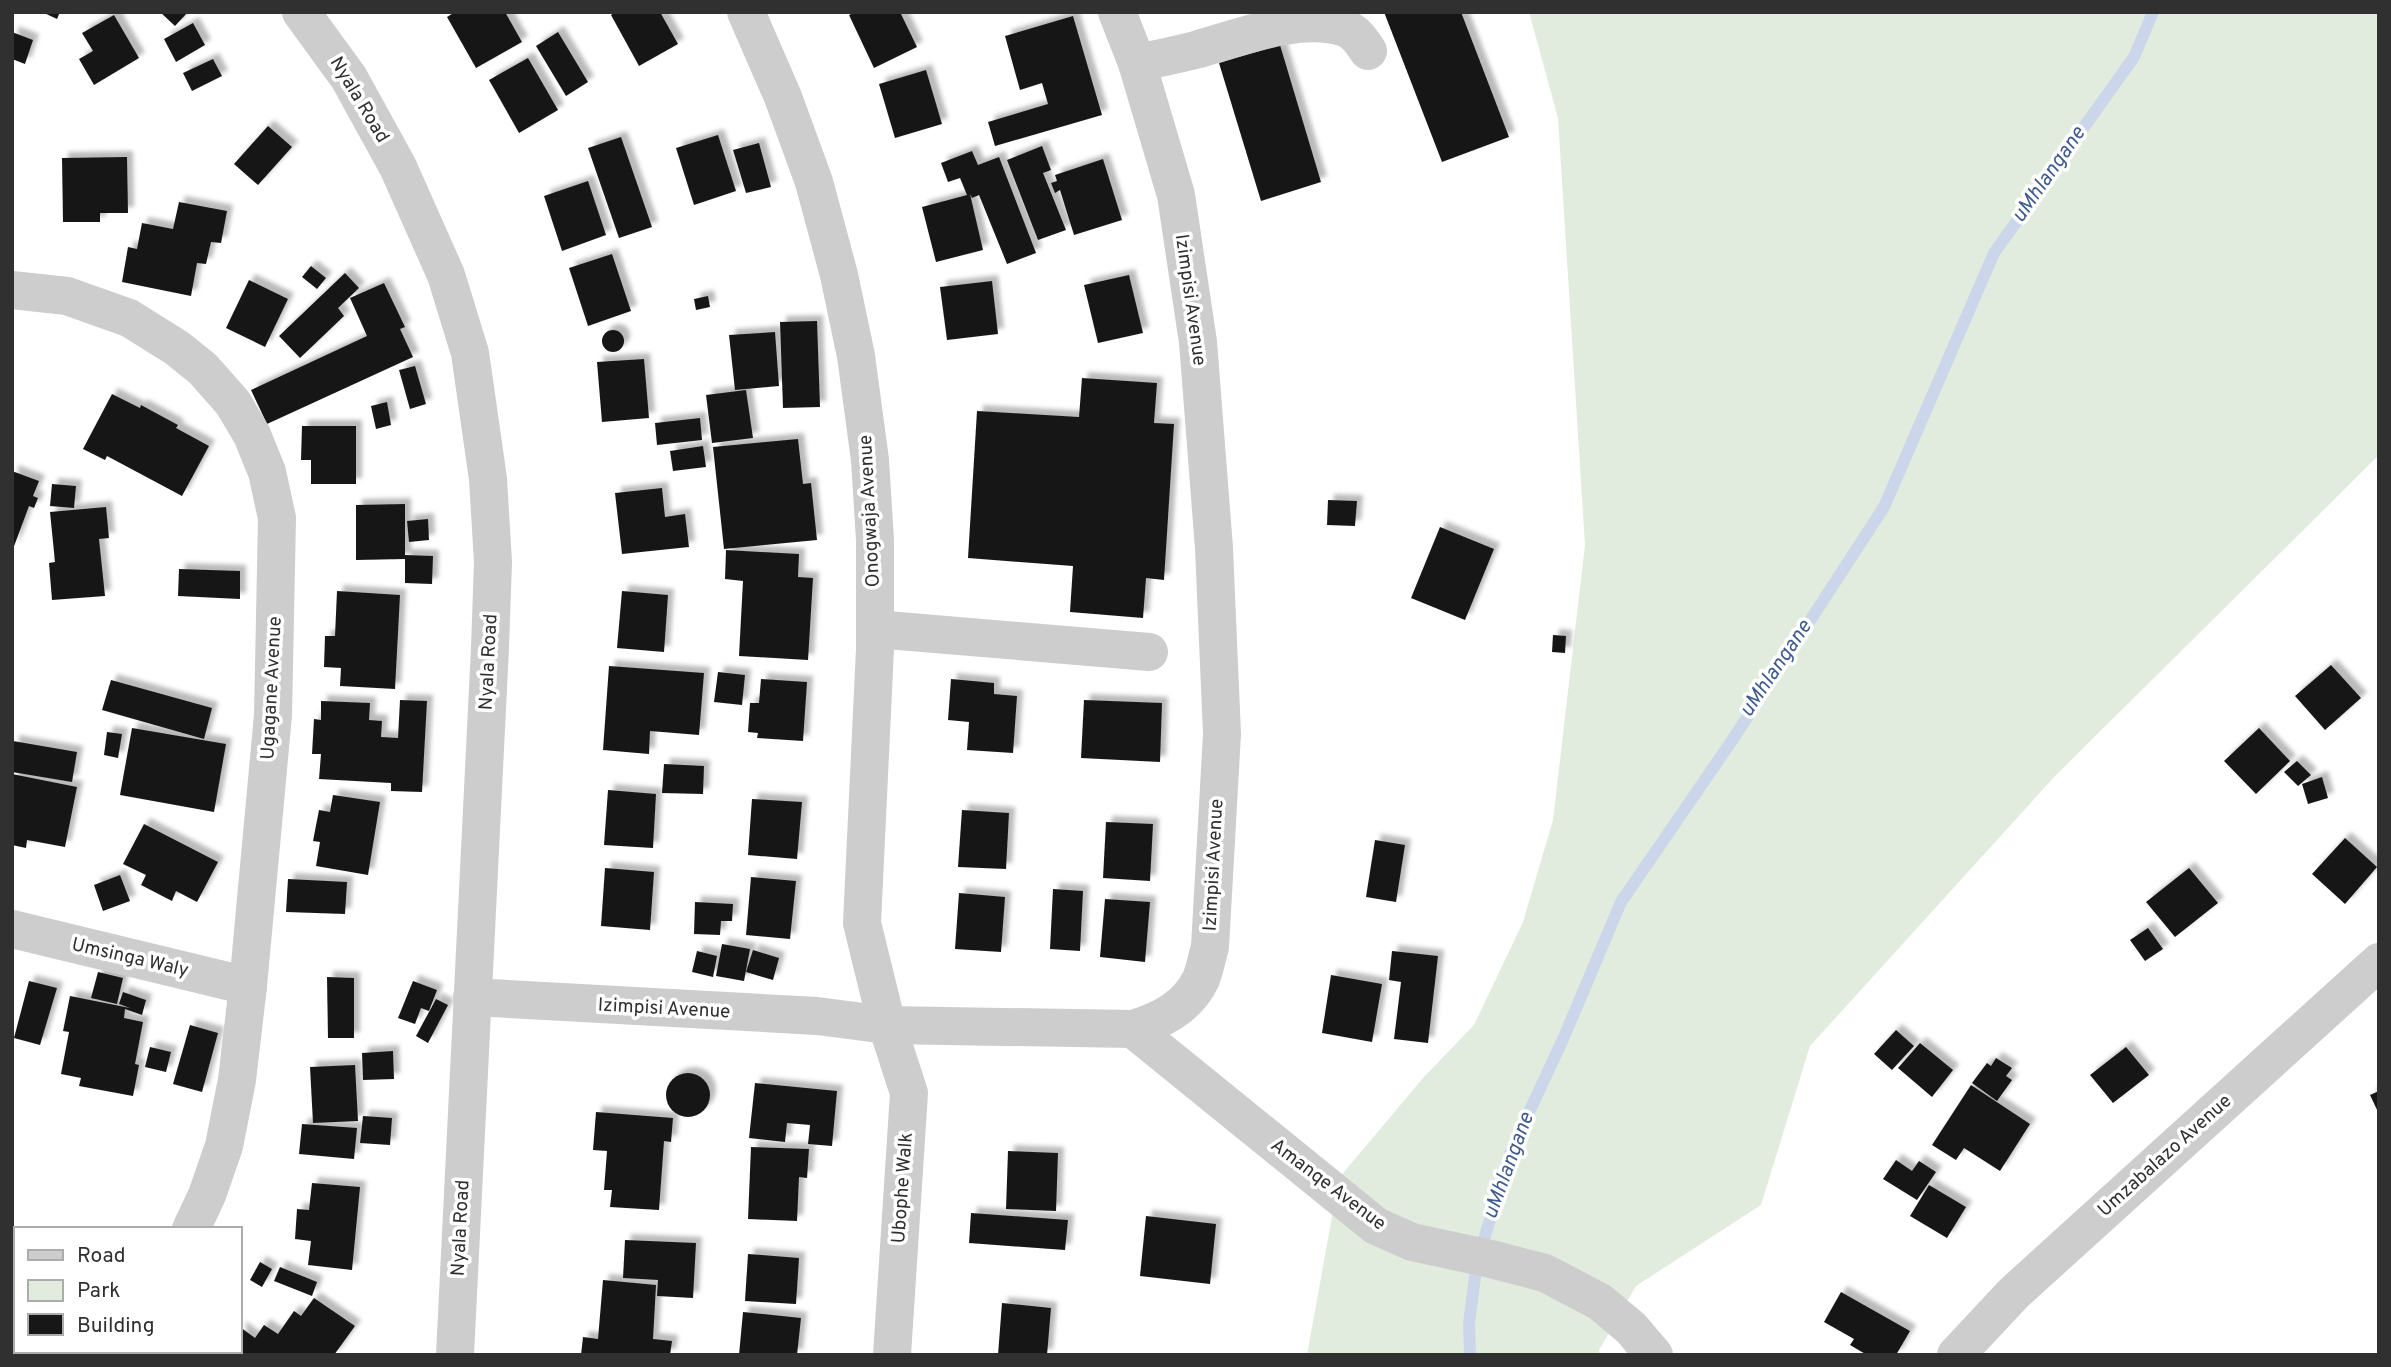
<svg xmlns="http://www.w3.org/2000/svg" width="2391" height="1367" font-family="Overpass,sans-serif">
<defs>
<filter id="shadow"><feDropShadow dx="6" dy="-6" stdDeviation="2" flood-color="#0004"/></filter>
</defs>
<rect width="100%" height="100%" fill="#fff"/>
<polygon fill="#e2ecde" points="1529,12 2379,12 2379,455 2055,776 1810,1046 1761,1205 1636,1286 1599,1350 1600,1355 1307,1355 1339,1178 1423,1078 1474,1025 1523,922 1553,820 1585,545 1558,118"/>
<g fill="none" stroke-linecap="round" stroke-linejoin="round">
<polyline stroke="#cbd6eb" stroke-width="12" points="1470,1355 1469,1323 1477,1262 1511,1151 1564,1037 1621,902 1733,739 1884,507 1994,253 2134,57 2153,12"/>
</g>
<g fill="#171717" filter="url(#shadow)">
<polygon points="42,12 60,12 57,19"/>
<polygon points="160,12 188,12 175,26"/>
<polygon points="455,12 505,12 522,42 476,68 447,17"/>
<polygon points="615,12 660,12 678,44 639,66 611,15"/>
<polygon points="856,12 900,12 917,47 874,68 849,15"/>
<polygon points="1384,12 1461,12 1509,137 1442,162"/>
<polygon points="114,15 139,58 94,85 79,59 93,51 82,33"/>
<polygon points="1073,16 1102,115 995,146 988,122 1048,104 1042,83 1020,90 1005,36"/>
<polygon points="193,23 205,45 176,62 164,39"/>
<polygon points="12,32 33,40 25,64 12,59"/>
<polygon points="558,32 588,82 566,96 536,46"/>
<polygon points="1280,45 1321,182 1261,201 1219,63"/>
<polygon points="528,58 558,110 519,133 489,80"/>
<polygon points="213,59 222,76 192,91 183,73"/>
<polygon points="926,70 942,124 895,138 879,84"/>
<polygon points="268,126 292,147 258,185 234,164"/>
<polygon points="718,135 736,191 694,205 676,148"/>
<polygon points="621,137 652,227 619,238 588,148"/>
<polygon points="759,143 771,187 746,193 733,150"/>
<polygon points="1042,146 1051,170 1043,173 1066,230 1038,240 1007,160"/>
<polygon points="972,151 978,165 999,157 1036,253 1007,264 979,195 972,198 970,194 983,250 936,262 922,207 967,195 960,178 948,182 941,163"/>
<polygon points="127,157 128,213 100,213 100,222 63,222 62,158"/>
<polygon points="1103,159 1122,220 1074,235 1060,190 1055,193 1051,183 1057,181 1055,175"/>
<polygon points="588,181 606,235 562,251 544,196"/>
<polygon points="179,202 227,211 221,243 211,242 206,264 197,263 191,296 122,282 128,247 137,249 142,223 173,229"/>
<polygon points="612,254 631,311 588,326 569,268"/>
<polygon points="311,266 326,278 317,289 302,277"/>
<polygon points="345,273 359,288 338,308 344,316 300,358 279,336"/>
<polygon points="1129,275 1143,333 1098,343 1084,285"/>
<polygon points="249,280 288,299 265,347 226,328"/>
<polygon points="992,281 998,334 947,340 940,287"/>
<polygon points="384,283 405,327 400,329 413,357 267,424 251,390 367,336 350,298"/>
<polygon points="708,296 710,307 696,310 694,299"/>
<polygon points="817,321 820,407 783,408 780,322"/>
<circle cx="613" cy="341" r="11"/>
<polygon points="775,332 779,386 735,390 729,335"/>
<polygon points="644,359 649,418 602,422 597,362"/>
<polygon points="415,366 426,404 410,409 399,370"/>
<polygon points="1082,378 1157,383 1154,423 1174,424 1164,580 1146,578 1143,618 1070,612 1073,566 968,558 977,411 1079,417"/>
<polygon points="746,390 753,438 712,443 706,395"/>
<polygon points="112,394 140,408 141,405 178,425 176,428 209,446 182,496 107,456 105,460 83,449"/>
<polygon points="387,402 391,425 376,429 371,406"/>
<polygon points="700,418 702,440 657,445 655,423"/>
<polygon points="302,426 356,426 356,484 311,484 311,460 301,460"/>
<polygon points="798,439 803,484 811,483 817,540 724,549 713,447"/>
<polygon points="703,446 706,467 673,471 670,451"/>
<polygon points="12,471 39,481 33,496 38,498 34,508 29,506 13,549"/>
<polygon points="52,484 76,486 74,508 50,506"/>
<polygon points="662,488 665,517 685,514 689,547 622,554 615,493"/>
<polygon points="1328,500 1357,501 1355,526 1327,525"/>
<polygon points="405,504 405,555 433,556 432,584 405,583 405,559 356,560 356,505"/>
<polygon points="106,507 109,538 99,539 105,596 52,600 49,563 55,562 50,512"/>
<polygon points="428,519 429,540 409,542 407,521"/>
<polygon points="1440,527 1494,549 1465,620 1411,598"/>
<polygon points="726,550 799,554 798,577 813,578 808,660 739,656 743,581 725,579"/>
<polygon points="179,569 240,571 240,599 178,596"/>
<polygon points="337,591 400,595 395,689 340,686 341,668 324,667 325,636 335,636"/>
<polygon points="622,591 668,595 664,652 617,648"/>
<polygon points="1553,635 1566,636 1565,653 1552,652"/>
<polygon points="2331,665 2361,698 2325,730 2295,696"/>
<polygon points="609,666 704,673 699,735 650,731 649,754 603,750"/>
<polygon points="718,672 745,675 742,705 714,702"/>
<polygon points="761,679 807,682 803,741 757,738 758,733 748,732 750,703 759,703"/>
<polygon points="951,679 994,683 994,694 1017,696 1013,753 967,750 969,722 948,720"/>
<polygon points="111,680 212,708 204,739 102,710"/>
<polygon points="400,700 427,701 422,792 391,791 391,783 319,779 321,754 312,754 314,719 321,720 321,701 370,703 369,720 382,721 381,737 398,738"/>
<polygon points="1084,700 1162,703 1160,762 1081,758"/>
<polygon points="132,728 226,744 214,812 120,795"/>
<polygon points="2259,728 2290,761 2256,794 2224,761"/>
<polygon points="107,732 122,734 118,758 104,755"/>
<polygon points="13,741 77,752 72,782 12,772"/>
<polygon points="2297,761 2311,775 2298,786 2284,772"/>
<polygon points="664,764 704,766 703,794 662,793"/>
<polygon points="12,774 77,787 65,847 27,840 26,848 12,845"/>
<polygon points="2322,777 2328,798 2308,804 2302,784"/>
<polygon points="608,790 656,794 653,848 604,845"/>
<polygon points="333,795 380,802 368,875 316,866 320,842 313,841 319,810 330,812"/>
<polygon points="752,799 802,802 797,859 748,855"/>
<polygon points="962,810 1009,813 1006,869 958,867"/>
<polygon points="1106,822 1153,824 1150,881 1103,878"/>
<polygon points="144,824 218,862 197,902 176,891 172,901 141,885 146,875 123,864"/>
<polygon points="2345,838 2377,867 2345,904 2312,874"/>
<polygon points="1375,840 1405,845 1396,902 1366,897"/>
<polygon points="605,868 654,872 650,930 601,926"/>
<polygon points="2189,868 2218,903 2175,937 2146,902"/>
<polygon points="120,875 130,901 103,911 94,885"/>
<polygon points="751,877 796,881 790,939 746,935"/>
<polygon points="288,879 347,882 345,914 286,912"/>
<polygon points="1053,889 1083,891 1080,951 1050,949"/>
<polygon points="959,893 1005,897 1001,952 955,949"/>
<polygon points="1105,899 1150,902 1145,962 1100,957"/>
<polygon points="695,902 733,904 732,921 721,921 720,935 694,934"/>
<polygon points="2148,928 2163,949 2145,961 2130,940"/>
<polygon points="722,944 750,949 744,981 716,976"/>
<polygon points="753,950 779,958 773,980 746,972"/>
<polygon points="697,951 717,956 713,977 692,972"/>
<polygon points="1392,951 1438,956 1428,1043 1394,1039 1401,982 1389,980"/>
<polygon points="98,972 123,978 117,1004 91,998"/>
<polygon points="1331,975 1382,984 1372,1042 1322,1033"/>
<polygon points="327,977 354,978 354,1038 328,1038"/>
<polygon points="29,981 57,988 40,1045 14,1038"/>
<polygon points="413,981 437,990 429,1011 421,1008 415,1024 398,1018"/>
<polygon points="123,992 146,1000 142,1015 125,1009 124,1018 143,1022 135,1064 139,1065 133,1096 79,1086 81,1078 61,1074 69,1032 63,1031 70,996 130,1008 119,1004"/>
<polygon points="436,999 448,1005 428,1043 416,1036"/>
<polygon points="190,1025 218,1033 202,1092 173,1084"/>
<polygon points="1896,1030 1914,1046 1892,1070 1874,1054"/>
<polygon points="1920,1043 1953,1070 1932,1097 1898,1068"/>
<polygon points="150,1047 171,1052 166,1072 145,1067"/>
<polygon points="2126,1047 2149,1075 2113,1103 2090,1075"/>
<polygon points="393,1051 394,1079 363,1080 362,1053"/>
<polygon points="1996,1058 2012,1068 2006,1076 2012,1080 1997,1101 1972,1083 1987,1063 1991,1066"/>
<polygon points="355,1065 358,1121 313,1123 310,1067"/>
<circle cx="688" cy="1095" r="22"/>
<polygon points="755,1083 837,1091 832,1146 808,1144 810,1125 787,1123 785,1142 749,1138"/>
<polygon points="1971,1085 2030,1124 2000,1171 1964,1148 1956,1160 1932,1145"/>
<polygon points="2379,1091 2379,1114 2370,1095"/>
<polygon points="596,1112 673,1118 671,1142 664,1141 659,1210 610,1207 612,1190 604,1190 607,1151 593,1150"/>
<polygon points="363,1116 392,1118 390,1145 360,1143"/>
<polygon points="302,1124 357,1128 354,1159 299,1154"/>
<polygon points="751,1147 809,1149 807,1178 799,1177 797,1221 748,1219"/>
<polygon points="1008,1151 1058,1153 1056,1211 1006,1209"/>
<polygon points="1896,1160 1912,1171 1919,1161 1936,1172 1917,1200 1883,1179"/>
<polygon points="312,1183 360,1187 352,1270 308,1265 311,1241 295,1239 297,1209 309,1210"/>
<polygon points="1929,1185 1966,1207 1947,1238 1910,1216"/>
<polygon points="971,1213 1068,1220 1065,1250 969,1243"/>
<polygon points="1146,1216 1216,1224 1210,1284 1140,1276"/>
<polygon points="625,1240 696,1243 693,1298 657,1296 658,1280 623,1278"/>
<polygon points="748,1254 799,1258 796,1304 745,1301"/>
<polygon points="260,1262 272,1269 262,1287 250,1280"/>
<polygon points="280,1267 317,1282 312,1296 274,1281"/>
<polygon points="603,1280 656,1285 653,1339 672,1341 670,1355 581,1355 583,1337 598,1339"/>
<polygon points="1841,1292 1910,1331 1896,1355 1867,1355 1850,1345 1854,1339 1824,1322"/>
<polygon points="314,1298 355,1326 334,1355 216,1355 211,1351 240,1351 240,1327 255,1338 264,1325 278,1334 294,1311 301,1316"/>
<polygon points="1002,1303 1051,1308 1047,1355 998,1355"/>
<polygon points="743,1312 801,1318 797,1355 739,1355"/>
<polygon points="43,1351 69,1351 70,1355 44,1355"/>
</g>
<g fill="none" stroke-linecap="round" stroke-linejoin="round">
<g stroke="#cdcdcd" stroke-width="38">
<polyline points="301,12 349,78 398,167 446,275 470,353 488,479 493,562 490,648 455,1355"/>
<polyline points="746,12 783,97 814,182 839,275 856,356 870,460 875,540 875,649 862,923 887,1025 909,1093 892,1355"/>
<path d="M 1137,63 C 1156,59 1176,55 1195,50 C 1239,38 1300,13 1345,28 C 1356,32 1362,42 1368,51"/>
<polyline points="12,290 67,296 129,318 177,348 203,369 233,403 252,435 267,472 277,518 273,715 248,986 237,1080 224,1146 207,1195 191,1229"/>
<polyline points="875,629 1149,652"/>
<polyline points="12,929 248,986"/>
<path d="M 472,997 L 817,1016 L 887,1025 L 1133,1029 C 1161,1020 1187,1008 1201,979 C 1205,969 1207,957 1210,947 L 1222,734 L 1214,548 L 1198,342 L 1176,195 L 1137,63 L 1117,12"/>
<polyline points="1133,1029 1376,1226 1412,1242 1491,1259 1545,1273 1600,1302 1631,1328 1654,1355"/>
<polyline points="12,1275 16,1277"/>
<polyline points="144,1351 149,1355"/>
<polyline points="1956,1355 2014,1293 2379,962"/>
</g>
</g>
<g text-anchor="middle" dominant-baseline="central" stroke-width="7" stroke-linejoin="round" paint-order="stroke">
<g font-size="19" fill="#303030" stroke="#fff">
<text transform="translate(359 100) rotate(59)">Nyala Road</text>
<text transform="translate(1190 300) rotate(82)">Izimpisi Avenue</text>
<text transform="translate(870 511) rotate(-93)">Onogwaja Avenue</text>
<text transform="translate(489 662) rotate(-87)">Nyala Road</text>
<text transform="translate(272 688) rotate(-87)">Ugagane Avenue</text>
<text transform="translate(1214 865) rotate(-87)">Izimpisi Avenue</text>
<text transform="translate(130 958) rotate(13)">Umsinga Waly</text>
<text transform="translate(664 1009) rotate(3)">Izimpisi Avenue</text>
<text transform="translate(2165 1156) rotate(-42)">Umzabalazo Avenue</text>
<text transform="translate(1328 1185) rotate(37)">Amanqe Avenue</text>
<text transform="translate(903 1188) rotate(-86)">Ubophe Walk</text>
<text transform="translate(461 1228) rotate(-87)">Nyala Road</text>
</g>
<g font-size="21" font-style="italic" fill="#405b90" stroke="#fff">
<text transform="translate(2049 175) rotate(-55)">uMhlangane</text>
<text transform="translate(1776 669) rotate(-56)">uMhlangane</text>
<text transform="translate(1509 1166) rotate(-70)">uMhlangane</text>
</g>
</g>
<rect width="2391" height="1367" fill="none" stroke="#303030" stroke-width="28"/>
<rect x="14" y="1227" width="228" height="126" fill="#ffffff" stroke="#acacac" stroke-width="2"/>
<rect x="28" y="1250" width="35" height="10" fill="#cdcdcd" stroke="#acacac" stroke-width="2"/>
<text x="77" y="1262" font-size="21" fill="#303030">Road</text>
<rect x="28" y="1280" width="35" height="21" fill="#e2ecde" stroke="#acacac" stroke-width="2"/>
<text x="77" y="1297" font-size="21" fill="#303030">Park</text>
<rect x="28" y="1314" width="35" height="21" fill="#171717" stroke="#acacac" stroke-width="2"/>
<text x="77" y="1332" font-size="21" fill="#303030">Building</text>
</svg>
